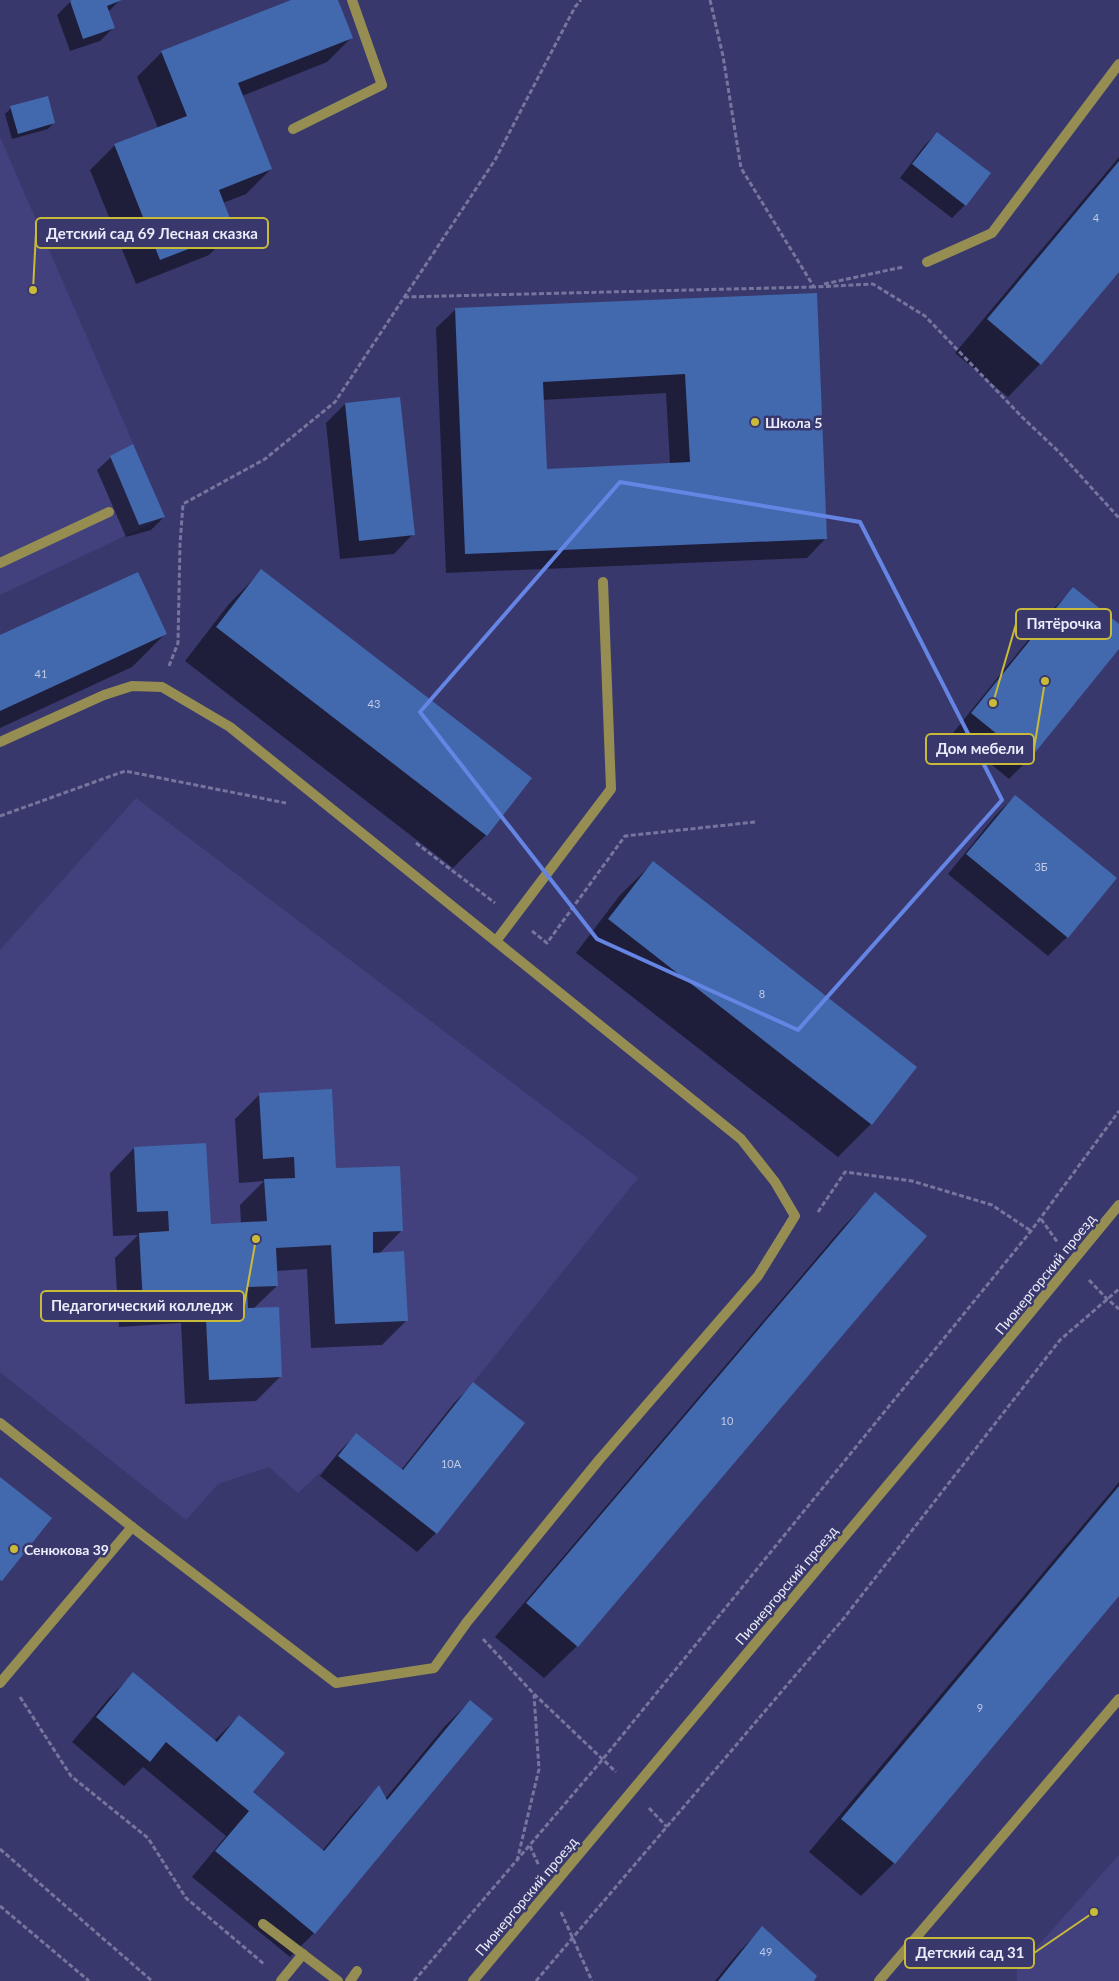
<svg xmlns="http://www.w3.org/2000/svg" width="1119" height="1981" font-family="Lato,sans-serif">
<rect width="100%" height="100%" fill="#39386d"/>
<g fill="#42417d">
<polygon points="0,137 165,517 0,595"/>
<polygon points="136,798 638,1178 403,1470 356,1433 338,1456 298,1493 269,1467 218,1484 186,1520 0,1372 0,950"/>
<polygon points="1119,1855 1119,1981 1017,1981 1017,1969"/>
</g>
<g fill="#0007" fill-rule="evenodd">
<polygon points="76,0 120,0 108,12 113,28 100,41 70,51 57,15 70,2"/>
<polygon points="295,0 336,0 351,38 327,62 242,96 271,169 246,194 223,203 234,230 209,255 136,284 90,170 115,145 158,128 137,77 162,52"/>
<polygon points="11,108 54,122 48,129 12,139 5,114"/>
<polygon points="937,133 965,205 952,218 900,178 924,146"/>
<polygon points="1119,157 1119,270 1040,364 1008,397 955,353"/>
<path d="M 816,294 L 826,538 L 807,558 L 446,573 L 436,328 L 456,309 ZM 666,393 L 670,464 L 546,470 L 542,400 Z"/>
<polygon points="345,404 413,534 394,554 340,559 326,423"/>
<polygon points="111,457 164,517 151,530 126,537 97,470"/>
<polygon points="261,571 530,778 486,835 453,868 185,661 229,604"/>
<polygon points="1073,589 1119,626 1119,647 1028,760 1009,779 953,733 1054,608"/>
<polygon points="165,634 132,667 0,728 0,636"/>
<polygon points="1015,796 1067,937 1048,956 948,874 996,815"/>
<polygon points="653,863 871,1124 838,1157 576,953 620,895"/>
<polygon points="260,1094 335,1170 402,1230 379,1254 406,1321 382,1345 311,1348 307,1269 276,1271 277,1286 253,1309 281,1376 256,1401 185,1404 181,1323 119,1327 115,1258 138,1235 113,1236 110,1173 134,1148 210,1225 241,1224 240,1205 264,1181 239,1183 235,1119"/>
<polygon points="875,1194 577,1646 544,1678 495,1637 843,1227"/>
<polygon points="473,1384 436,1533 417,1552 320,1476 337,1454 356,1434 401,1470 454,1403"/>
<polygon points="1119,1482 1119,1594 894,1863 861,1896 809,1852"/>
<polygon points="133,1674 214,1741 239,1716 251,1792 322,1851 355,1811 379,1787 385,1799 445,1726 470,1701 314,1933 290,1957 192,1877 226,1836 143,1767 124,1786 72,1742 109,1698"/>
<polygon points="762,1928 812,1981 715,1981 738,1953"/>
</g>
<g fill="#4268ad" fill-rule="evenodd">
<polygon points="72,0 122,0 107,6 115,28 83,39 70,1"/>
<polygon points="291,0 338,0 353,38 238,83 272,169 219,190 235,231 160,260 114,144 187,116 161,51"/>
<polygon points="48,96 55,123 18,134 10,106"/>
<polygon points="937,132 991,173 966,206 912,164"/>
<polygon points="1119,161 1119,272 1041,365 987,319"/>
<path d="M 817,293 L 827,539 L 465,554 L 455,308 ZM 685,374 L 690,462 L 547,469 L 543,382 Z"/>
<polygon points="400,397 415,535 359,541 345,403"/>
<polygon points="133,444 165,517 139,525 110,456"/>
<polygon points="261,569 532,778 487,836 216,627"/>
<polygon points="138,572 167,634 0,711 0,635"/>
<polygon points="1073,587 1119,624 1119,649 1029,760 971,713"/>
<polygon points="1015,795 1117,878 1068,938 966,854"/>
<polygon points="653,861 917,1067 872,1125 608,919"/>
<polygon points="332,1089 336,1168 400,1166 403,1231 373,1232 373,1253 404,1251 408,1321 335,1324 331,1245 276,1248 278,1286 247,1287 248,1308 279,1307 282,1377 209,1380 205,1299 143,1303 139,1233 169,1231 168,1211 137,1212 134,1147 206,1143 211,1224 267,1221 264,1179 295,1178 294,1157 263,1159 259,1093"/>
<polygon points="875,1192 927,1236 578,1647 526,1603"/>
<polygon points="473,1382 525,1423 437,1534 338,1456 356,1433 403,1470"/>
<polygon points="0,1477 52,1518 2,1581 0,1580"/>
<polygon points="1119,1486 1119,1596 895,1864 841,1819"/>
<polygon points="133,1672 217,1742 239,1715 285,1753 253,1792 324,1851 379,1785 387,1800 470,1700 493,1719 315,1934 215,1851 249,1811 166,1742 150,1762 96,1717"/>
<polygon points="762,1926 817,1976 814,1981 718,1981"/>
</g>
<g fill="none" stroke-linecap="round" stroke-linejoin="round">
<g stroke="#75759d" stroke-width="3" stroke-dasharray="5 2.5" stroke-linecap="butt">
<polyline points="710,0 723,56 741,168 814,287 873,284 925,316 1023,418 1059,452 1119,518"/>
<polyline points="824,284 903,267"/>
<polyline points="404,297 813,287"/>
<polyline points="169,666 178,643 180,544 183,504 265,459 335,402 495,160 575,7 581,0"/>
<polyline points="0,816 125,771 286,803"/>
<polyline points="416,843 495,903"/>
<polyline points="532,931 547,943 625,836 755,822"/>
<polyline points="818,1212 845,1172 912,1181 992,1205 1031,1231"/>
<polyline points="1041,1219 1058,1243"/>
<polyline points="1089,1280 1107,1299 1119,1309"/>
<polyline points="483,1639 534,1694 616,1772"/>
<polyline points="20,1697 71,1776 148,1838 186,1898 264,1964"/>
<polyline points="649,1808 667,1827"/>
<polyline points="530,1846 539,1866"/>
<polyline points="0,1849 152,1981"/>
<polyline points="517,1861 539,1769 534,1695"/>
<polyline points="0,1906 89,1981"/>
<polyline points="561,1912 592,1981"/>
<polyline points="414,1981 603,1759 1031,1231 1119,1111"/>
<polyline points="536,1981 844,1618 1060,1340 1119,1289"/>
</g>
<g stroke="#958d52" stroke-width="10">
<polyline points="293,129 382,85 352,0"/>
<polyline points="927,262 992,233 1119,64"/>
<polyline points="0,563 109,512"/>
<polyline points="0,742 104,695 132,686 162,687 230,727 741,1139 775,1182 795,1216 758,1276 599,1460 467,1622 434,1668 336,1683 132,1527"/>
<polyline points="496,941 611,789 603,582"/>
<polyline points="0,1423 132,1527 0,1683"/>
<polyline points="263,1924 338,1981"/>
<polyline points="281,1981 303,1954"/>
<polyline points="350,1981 357,1971"/>
<polyline points="879,1981 1119,1699"/>
</g>
<polyline stroke="#958d52" stroke-width="10" points="473,1981 942,1420 1119,1205"/>
</g>
<path fill="none" stroke="#6585e4" stroke-width="4" stroke-linejoin="round" d="M 620,482 L 860,522 L 1002,800 L 798,1030 L 597,939 L 420,712 Z"/>
<g fill="#caba39" stroke="#39386d" stroke-width="2">
<circle cx="755" cy="422" r="5"/>
<circle cx="14" cy="1549" r="5"/>
</g>
<g text-anchor="middle" dominant-baseline="central" stroke-width="5" stroke-linejoin="round" paint-order="stroke">
<g font-size="11" fill="#c1cbe6">
<text x="1096" y="217">4</text>
<text x="41" y="673">41</text>
<text x="374" y="703">43</text>
<text x="1041" y="866">3Б</text>
<text x="762" y="993">8</text>
<text x="727" y="1420">10</text>
<text x="451" y="1463">10А</text>
<text x="980" y="1707">9</text>
<text x="766" y="1951">49</text>
</g>
<g font-size="14" font-weight="bold" fill="#ebecf9" stroke="#39386d" text-anchor="start">
<text x="765" y="422">Школа 5</text>
<text x="24" y="1549">Сенюкова 39</text>
</g>
<g font-size="14" fill="#ebecf9" stroke="#39386d">
<text transform="translate(1045 1274) rotate(-51)">Пионергорский проезд</text>
<text transform="translate(786 1585) rotate(-50)">Пионергорский проезд</text>
<text transform="translate(526 1896) rotate(-50)">Пионергорский проезд</text>
</g>
</g>
<path fill="none" stroke="#caba39" stroke-width="2" d="M33 290L36 233M993 703L1016 624M1045 681L1034 749M256 1239L244 1306M1094 1912L1034 1953"/>
<g fill="#caba39" stroke="#39386d" stroke-width="2">
<circle cx="33" cy="290" r="5"/>
<circle cx="993" cy="703" r="5"/>
<circle cx="1045" cy="681" r="5"/>
<circle cx="256" cy="1239" r="5"/>
<circle cx="1094" cy="1912" r="5"/>
</g>
<g fill="#39386d" stroke="#caba39" stroke-width="2">
<rect x="36" y="218" width="232" height="30" rx="5"/>
<rect x="1016" y="609" width="95" height="30" rx="5"/>
<rect x="926" y="734" width="108" height="30" rx="5"/>
<rect x="41" y="1291" width="203" height="30" rx="5"/>
<rect x="905" y="1938" width="129" height="30" rx="5"/>
</g>
<g font-size="15" text-anchor="middle" font-weight="bold" fill="#ebecf9">
<text x="152" y="239">Детский сад 69 Лесная сказка</text>
<text x="1064" y="629">Пятёрочка</text>
<text x="980" y="754">Дом мебели</text>
<text x="142" y="1311">Педагогический колледж</text>
<text x="970" y="1958">Детский сад 31</text>
</g>
</svg>
